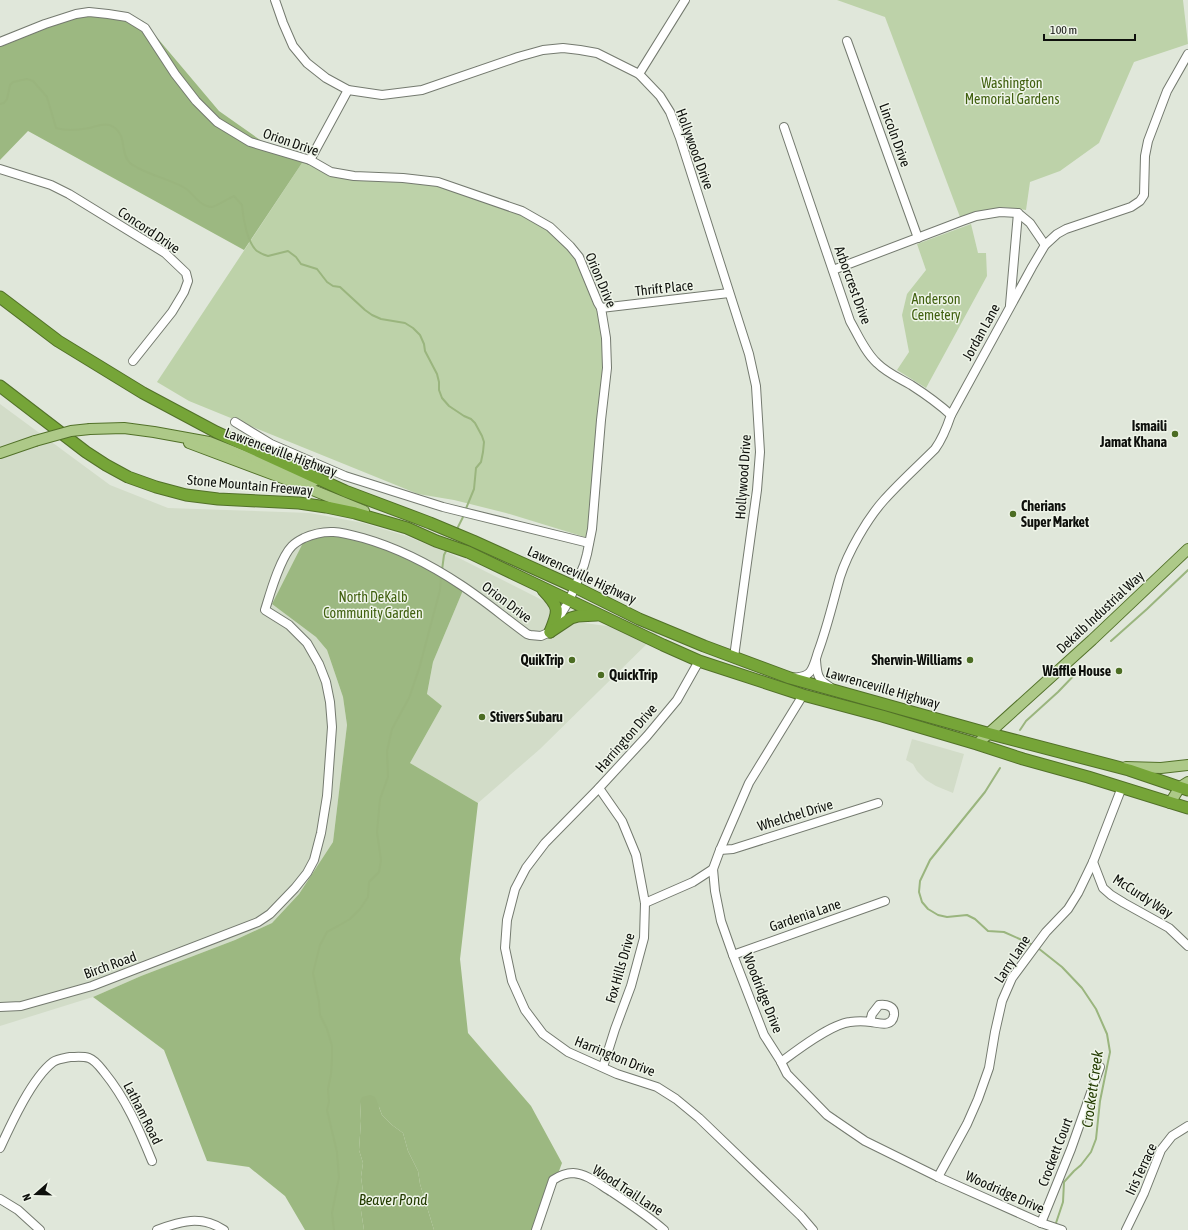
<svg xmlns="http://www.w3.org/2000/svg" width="1188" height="1230" font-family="'Asap Condensed',sans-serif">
<rect width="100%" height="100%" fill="#e0e7da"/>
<g fill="#d2dcc8">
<polygon points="0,404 110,485 168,508 310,513 363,523 406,536 451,554 552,605 577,622 658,633 540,749 478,803 410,763 442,706 427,695 433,662 464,588 272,604 316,637 327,650 343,697 347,725 333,842 299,894 272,923 235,940 141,976 93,997 0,1026"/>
<polygon points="912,739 964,754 953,793 936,786 926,780 917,771 913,764 906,760"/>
</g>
<g fill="#bdd2a9">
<polygon points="837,0 1183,0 1188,44 1134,62 1099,143 1060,171 1030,182 1026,210 1003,207 960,217 885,17"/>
<polygon points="304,160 335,175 429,179 520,208 579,255 599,310 608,379 588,538 506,513 454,500 418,494 189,401 157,382"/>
<polygon points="971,224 978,253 986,253 987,276 926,388 897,370 909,352 902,315 907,294 926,270 917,244"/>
</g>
<g fill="#9cb881">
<polygon points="96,9 143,21 219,111 263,142 304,160 244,250 28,131 0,160 0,39"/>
<polygon points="323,533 361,539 395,552 464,588 433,662 427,694 442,706 410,763 478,803 460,959 468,1033 531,1106 562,1163 537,1230 434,1230 420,1184 418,1171 408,1151 403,1133 392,1125 382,1115 379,1107 360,1102 361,1121 359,1150 363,1163 361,1177 363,1191 360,1204 364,1230 305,1230 285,1196 249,1167 207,1161 164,1050 93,997 141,976 235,940 272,923 299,894 333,842 347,725 343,697 327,650 316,637 272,604 304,541"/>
</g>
<polygon fill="#9ab57e" points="370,1095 375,1097 382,1115 392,1125 403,1133 408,1151 418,1171 420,1184 434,1230 364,1230 360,1204 363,1191 361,1177 363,1163 359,1150 361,1121 360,1102 362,1097"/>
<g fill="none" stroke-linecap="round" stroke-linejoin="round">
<g stroke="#9ab57e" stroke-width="2">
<path d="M 0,104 L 4,103 L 7,99 L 10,85 L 13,82 L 27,79 L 33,81 L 47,97 L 56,128 C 66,131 79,130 89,128 C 98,126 106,121 115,128 C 127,137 120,154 130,163 C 132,165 135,166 138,168 C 153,176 171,180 185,188 C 194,194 200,207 212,207 C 216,206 229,198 234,196 L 242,205 C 243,217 247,243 257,251 C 260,253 264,255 268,256 L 288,251 L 296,257 L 301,264 L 317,269 L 327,282 L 333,286 L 340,287 L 365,310 L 372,315 L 381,319 L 405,323 L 413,328 L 420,335 L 424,344 L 425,351 L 437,374 L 439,382 L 439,390 L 442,398 L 449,406 L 464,416 L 471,419 L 475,423 L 482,436 L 484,442 L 483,452 L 481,462 L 476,468 L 474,489 L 465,511"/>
<polyline points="456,531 464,515"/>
<polyline points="442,570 444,555 447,549"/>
<polyline points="1111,641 1147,609 1188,570"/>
<polyline points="1020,730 1026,721 1058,692 1082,667"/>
<polyline points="1000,768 985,792 930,860 920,881 919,892 922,902 928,909 938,915 947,917 967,915 975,919 988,931 1004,932 1031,944"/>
<polyline points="1038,948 1062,967 1082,988 1096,1009 1107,1034 1110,1052 1100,1101 1096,1139 1091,1152 1081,1165 1074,1171 1064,1182 1063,1202 1056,1223"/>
<polyline points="334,1230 332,1213 339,1177 337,1152 327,1110 329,1102 328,1089 331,1074 332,1058 332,1046 327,1029 320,1015 319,1002 313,973 320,945 327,932 338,926 350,919 360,909 368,897 369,882 379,872 381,860 377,832 380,799 388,777 387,751 392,729 409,698 419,669 440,590 441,576"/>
</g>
<defs>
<g id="minor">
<polyline points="275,0 283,23 293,46 307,63 326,78 348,90 382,95 422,90 518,57 543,50 563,48 580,50 597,53 639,74 660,96 670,112 680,138 749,354 756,386 760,452 757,490 734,657"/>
<polyline points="847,41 918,238"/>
<path d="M 0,42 L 45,24 L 76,14 L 89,12 L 108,14 L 127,17 L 145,28 L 175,74 L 196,101 L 217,122 L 250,142 L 310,160 L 331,172 L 354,176 L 403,178 L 438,182 L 522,211 L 550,227 L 570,246 L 579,257 L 598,303 L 601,308 L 606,338 L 607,368 L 601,420 L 592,529 L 587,554 L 584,565 L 569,601 L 550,632 L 541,636 L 530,635 L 527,634 C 505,618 484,600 461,585 C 431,565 398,548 363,538 C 341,532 326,528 304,538 C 300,540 295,543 292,546 C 280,558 270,594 265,610 L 289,625 L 307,643 L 319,664 L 326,682 L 330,702 L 332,727 L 327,796 L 321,833 L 314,860 L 307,873 L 295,888 L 270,914 L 258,922 L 92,986 L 21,1006 L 0,1007"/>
<polyline points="639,74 685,0"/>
<path d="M 784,127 L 850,321 C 858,335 865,352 877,363 C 887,373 899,378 911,385 C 925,394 939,404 951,415"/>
<polyline points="310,160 348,90"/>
<polyline points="0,169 51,185 69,194 165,253 186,273 188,281 184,292 172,312 133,361"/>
<polyline points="833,270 962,221 976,216 1000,212 1018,213 1030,223 1045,245"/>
<polyline points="1010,305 1018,213"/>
<polyline points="601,308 729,293"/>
<polyline points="235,422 271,444 345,476 443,507 589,543"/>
<path d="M 816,660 C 817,674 817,679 830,687"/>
<polyline points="699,661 677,700 647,736 599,788 545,843 526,868 515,889 507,920 505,948 512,981 525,1010 543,1034 568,1052 617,1074 657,1087 676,1099 699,1118 801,1216 813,1230"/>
<path d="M 793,678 C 799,677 806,677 810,672 C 814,667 816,658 818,652 C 827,628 833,602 840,577 C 848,552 867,519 884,500 C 900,482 918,466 935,449 C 943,438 947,427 951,415 L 1032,267 L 1045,245 L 1057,234 L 1066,229 L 1131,207 L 1140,201 L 1144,195 L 1145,156 L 1148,141 L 1167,91 L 1188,54"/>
<polyline points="803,695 749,783 720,850 713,869 715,891 721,921 733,955 764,1035 780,1060 787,1074 827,1115 865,1141 938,1177 1041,1223 1062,1230"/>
<polyline points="599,788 622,821 636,855 645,903 644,938 631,986 615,1029 603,1067"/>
<polyline points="720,850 733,849 878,803"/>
<polyline points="1093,862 1103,888 1111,895 1124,903 1169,928 1188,946"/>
<polyline points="645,903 693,882 713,869"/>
<polyline points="733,955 885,901"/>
<path d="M 781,1062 C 797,1050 831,1024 850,1022 C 857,1021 864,1021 871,1022 C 879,1023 892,1028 894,1015 C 895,1006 886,1004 879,1005 L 872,1014 L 870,1022"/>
<path d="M 0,1148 C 11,1124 32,1078 53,1062 C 57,1059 65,1058 70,1057 C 76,1057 83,1056 89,1058 C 95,1060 100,1067 104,1072 C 126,1099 139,1129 152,1161"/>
<polyline points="938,1177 967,1124 978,1099 989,1068 995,1032 1002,1001 1012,978 1046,932 1068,909 1078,893 1093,862 1122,787"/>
<polyline points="0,1199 18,1210 40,1230"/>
<polyline points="1041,1223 1071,1149 1100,1067"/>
<path d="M 157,1230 C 181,1221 201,1215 224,1230"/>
<path d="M 536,1230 L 553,1180 C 559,1176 567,1173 573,1173 C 588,1174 600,1185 612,1192 C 630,1204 648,1216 664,1230"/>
<polyline points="1126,1230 1144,1193 1161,1150 1172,1136 1188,1126"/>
</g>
<g id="major">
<polyline points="90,429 124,428 154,432 209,442 285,472 314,481"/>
<polyline points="189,443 293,482 364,511"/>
<polyline points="0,453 35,441"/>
<polyline points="977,744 1092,640 1188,549"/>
<polyline points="1126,767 1161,768 1188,765"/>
<polyline points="1170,803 1180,787 1188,782"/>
</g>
<g id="highway">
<polyline points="0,297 58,341 143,393 216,432 345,491 430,523 473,541 575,587 639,619 704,646 790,678 987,733 1129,770 1188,790"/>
<polyline points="0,386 86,452 106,465 128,477 156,487 186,495 218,499 299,503 326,507 355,513 407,528 436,541 468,552 663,645 699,661 803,695 882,716 977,744 1023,759 1088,777 1188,808"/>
<path d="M 543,590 C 560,608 559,610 550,632"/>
<polyline points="550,632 571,618 578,616 597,615"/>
</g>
</defs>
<use href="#minor" stroke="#747a6f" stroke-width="10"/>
<use href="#major" stroke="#527129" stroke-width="12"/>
<use href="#highway" stroke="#527129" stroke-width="13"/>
<use href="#minor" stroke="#fff" stroke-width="8"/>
<use href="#major" stroke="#adc988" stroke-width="10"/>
<use href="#highway" stroke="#76a538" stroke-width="11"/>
<defs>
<polyline id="major-bridge" points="35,441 71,431 90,429"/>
</defs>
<use href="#major-bridge" stroke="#527129" stroke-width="12" stroke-linecap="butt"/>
<use href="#major-bridge" stroke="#adc988" stroke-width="10"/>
</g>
<g fill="#4c6d23" stroke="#eef4e8" stroke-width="1.5">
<circle cx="1175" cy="434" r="4"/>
<circle cx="1013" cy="514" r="4"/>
<circle cx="572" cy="660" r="4"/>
<circle cx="970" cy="660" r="4"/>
<circle cx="1119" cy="671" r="4"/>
<circle cx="601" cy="675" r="4"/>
<circle cx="482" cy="717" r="4"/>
</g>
<g text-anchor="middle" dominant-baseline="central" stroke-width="3" stroke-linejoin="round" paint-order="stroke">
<g font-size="14" fill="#40600f" stroke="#eef4e8">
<text x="1012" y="83">Washington<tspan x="1012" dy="16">Memorial Gardens</tspan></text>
<text x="936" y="299">Anderson<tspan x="936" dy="16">Cemetery</tspan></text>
<text x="373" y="597">North DeKalb<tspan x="373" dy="16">Community Garden</tspan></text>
</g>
<g font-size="14" fill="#0e100c" stroke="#eef4e8">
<text transform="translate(895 135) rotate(70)">Lincoln Drive</text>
<text transform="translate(291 142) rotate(19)">Orion Drive</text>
<text transform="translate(695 149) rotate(70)">Hollywood Drive</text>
<text transform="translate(149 230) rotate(34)">Concord Drive</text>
<text transform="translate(601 280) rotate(67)">Orion Drive</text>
<text transform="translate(853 285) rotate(70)">Arborcrest Drive</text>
<text transform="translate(664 288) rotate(-6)">Thrift Place</text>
<text transform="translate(981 332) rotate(-61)">Jordan Lane</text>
<text transform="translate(281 452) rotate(20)">Lawrenceville Highway</text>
<text transform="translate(743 477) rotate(-86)">Hollywood Drive</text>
<text transform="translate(250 485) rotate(5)">Stone Mountain Freeway</text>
<text transform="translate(582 575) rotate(25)">Lawrenceville Highway</text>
<text transform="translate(507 602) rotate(37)">Orion Drive</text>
<text transform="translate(1100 612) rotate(-43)">Dekalb Industrial Way</text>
<text transform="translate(883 688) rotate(16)">Lawrenceville Highway</text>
<text transform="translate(626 738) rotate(-49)">Harrington Drive</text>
<text transform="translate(795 815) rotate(-17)">Whelchel Drive</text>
<text transform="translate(1143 896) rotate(33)">McCurdy Way</text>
<text transform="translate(805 915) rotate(-19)">Gardenia Lane</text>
<text transform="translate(1012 959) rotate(-57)">Larry Lane</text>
<text transform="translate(110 965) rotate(-20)">Birch Road</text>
<text transform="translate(620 968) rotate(-74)">Fox Hills Drive</text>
<text transform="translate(763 993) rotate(68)">Woodridge Drive</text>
<text transform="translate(615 1056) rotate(22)">Harrington Drive</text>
<text transform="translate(143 1113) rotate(63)">Latham Road</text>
<text transform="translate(1055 1152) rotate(-69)">Crockett Court</text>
<text transform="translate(1141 1169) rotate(-65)">Iris Terrace</text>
<text transform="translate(628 1190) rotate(33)">Wood Trail Lane</text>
<text transform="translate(1005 1192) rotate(24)">Woodridge Drive</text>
</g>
<g font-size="14" font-weight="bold" fill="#0e100c" stroke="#eef4e8" text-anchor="end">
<text x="1167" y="426">Ismaili<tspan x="1167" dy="16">Jamat Khana</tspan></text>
<text x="1021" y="506" text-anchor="start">Cherians<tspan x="1021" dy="16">Super Market</tspan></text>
<text x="564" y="660">QuikTrip</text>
<text x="962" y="660">Sherwin-Williams</text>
<text x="1111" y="671">Waffle House</text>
<text x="609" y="675" text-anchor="start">QuickTrip</text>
<text x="490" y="717" text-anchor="start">Stivers Subaru</text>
</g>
<g font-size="15" font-style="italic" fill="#233b00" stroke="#eef4e8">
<text transform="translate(1092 1089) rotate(-82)">Crockett Creek</text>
<text x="393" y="1199">Beaver Pond</text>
</g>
</g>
<g transform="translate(36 1194) rotate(250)" stroke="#eef4e8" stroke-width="3" paint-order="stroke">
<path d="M0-3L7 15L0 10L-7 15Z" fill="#0e100c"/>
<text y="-6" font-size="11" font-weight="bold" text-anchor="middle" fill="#0e100c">N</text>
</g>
<path d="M1044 34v6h91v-6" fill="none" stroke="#0e100c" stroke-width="2"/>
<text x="1050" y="34" font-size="12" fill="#0e100c" stroke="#eef4e8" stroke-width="3" paint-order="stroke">100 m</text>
</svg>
